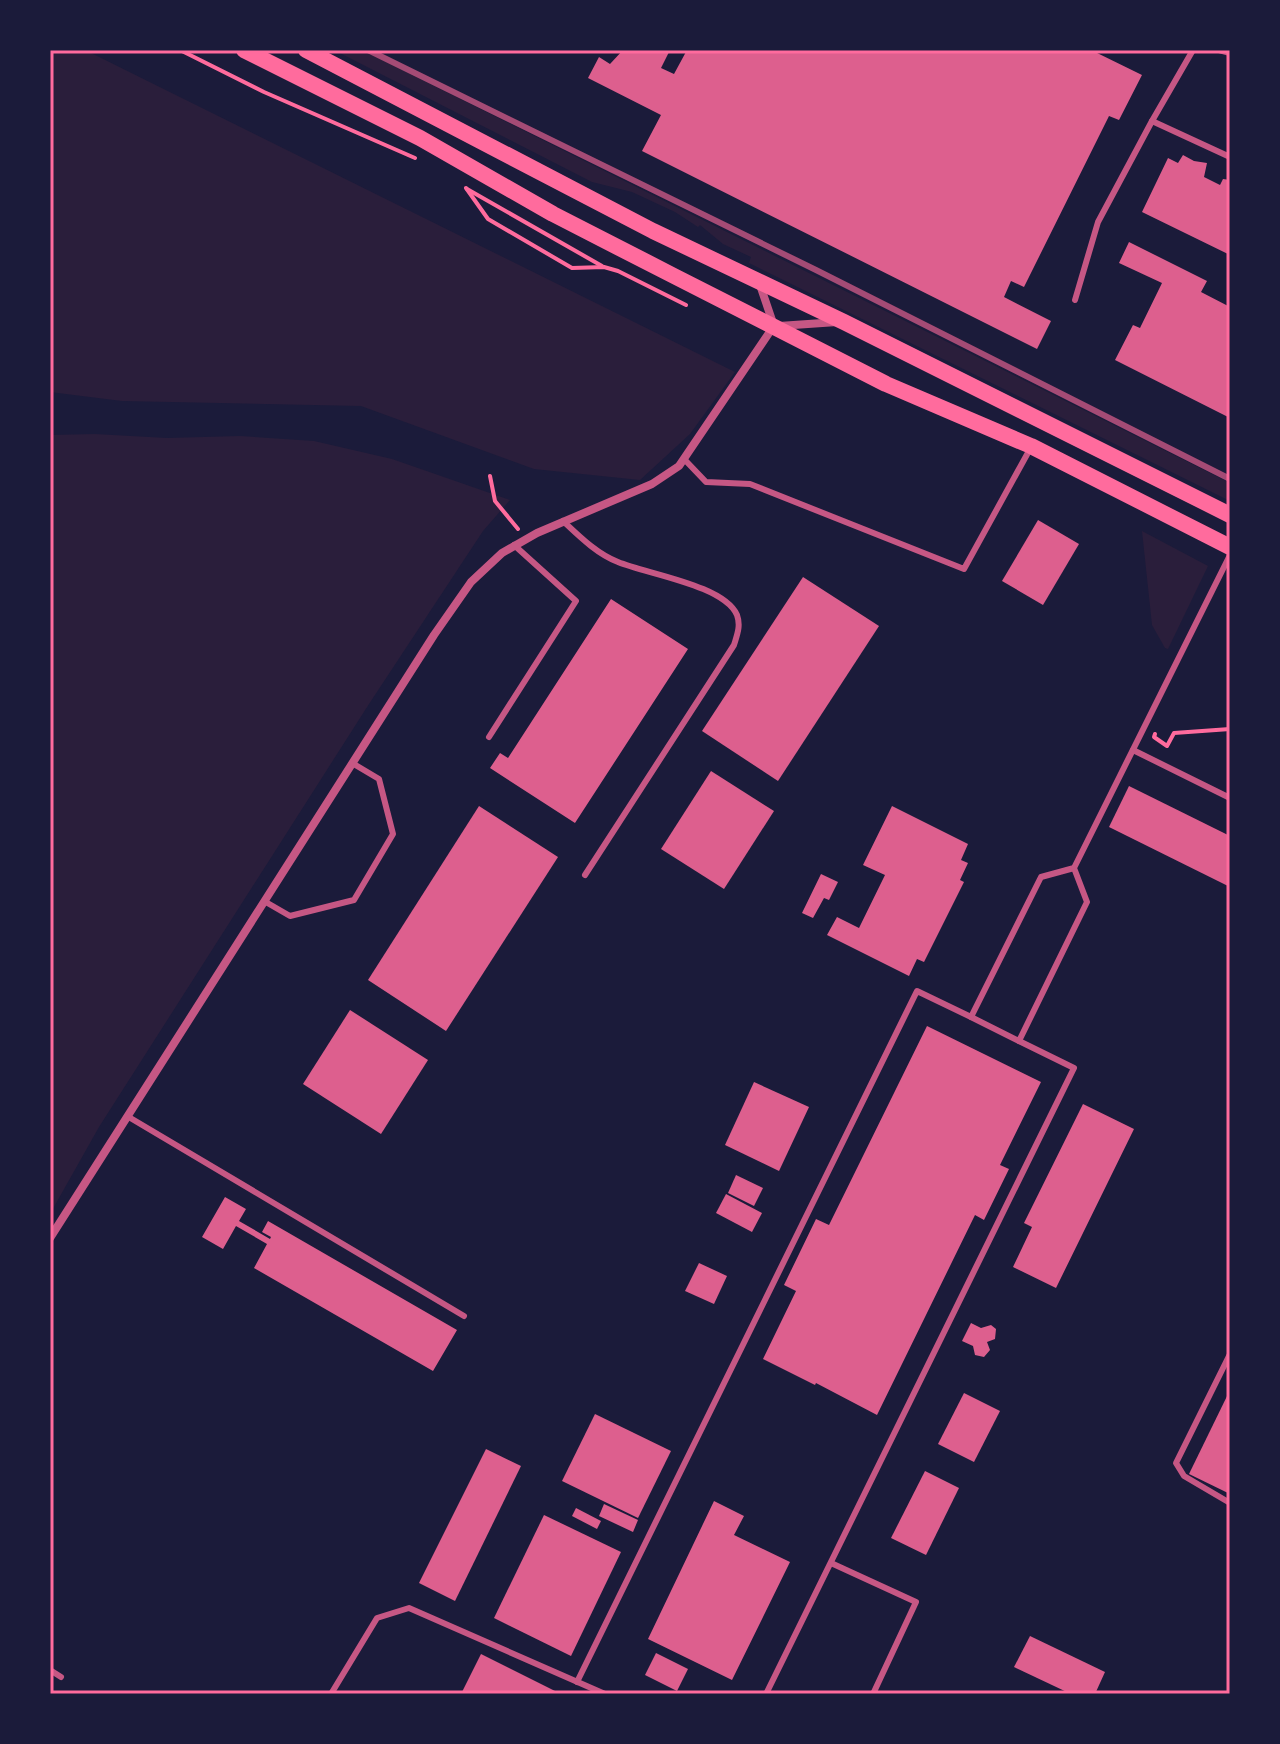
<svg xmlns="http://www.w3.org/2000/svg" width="1280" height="1744" font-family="'Asap Condensed',sans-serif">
<rect width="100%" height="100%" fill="#1b1b3a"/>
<g fill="#2a1e3b">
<polygon points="50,50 85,50 735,372 690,434 640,480 534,469 361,406 122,401 50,392"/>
<polygon points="334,50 362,50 1230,483 1230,501 749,263 751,257 723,244 700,225 698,227 675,212 632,192 592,182"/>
<polygon points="95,434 167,438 240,436 314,441 392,459 510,500 483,531 369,704 99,1127 50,1214 50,435"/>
<polygon points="1142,531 1208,566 1168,649 1165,648 1152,625"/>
</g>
<g fill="#dd5f8e">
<polygon points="623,50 670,50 661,68 674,74 687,50 1091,50 1142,75 1119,120 1109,116 1024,287 1011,281 1004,297 1051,321 1037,349 642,151 661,115 588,78 599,57 610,64"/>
<polygon points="1183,155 1194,161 1207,163 1204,177 1220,185 1223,179 1230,180 1230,255 1142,212 1168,158 1178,163"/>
<polygon points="1129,242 1207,281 1201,292 1230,307 1230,418 1115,360 1133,325 1140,328 1162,283 1119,263"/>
<polygon points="1038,520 1079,544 1043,605 1002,581"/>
<polygon points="803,577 879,626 778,781 702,731"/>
<polygon points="611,599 688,649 575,823 490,768 500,753 508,758"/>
<polygon points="711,771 774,811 724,889 661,849"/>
<polygon points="1129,786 1230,836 1230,887 1109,827"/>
<polygon points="479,806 558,857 446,1031 368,980"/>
<polygon points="892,806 968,844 961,860 968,863 960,880 964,882 924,962 917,959 909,976 827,935 837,917 859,928 885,875 863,865"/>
<polygon points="821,874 838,882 829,900 824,898 813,918 802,913"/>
<polygon points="350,1010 428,1060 381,1134 303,1084"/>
<polygon points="927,1026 1041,1082 1000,1165 1009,1169 984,1220 975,1215 877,1415 816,1383 815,1385 763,1359 796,1291 784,1285 816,1219 829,1225"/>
<polygon points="754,1082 809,1107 779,1171 725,1145"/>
<polygon points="1083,1104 1134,1129 1056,1288 1013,1267 1032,1227 1024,1223"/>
<polygon points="736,1175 763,1188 754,1206 728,1193"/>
<polygon points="726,1194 762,1213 752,1232 716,1213"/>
<polygon points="225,1197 246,1209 239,1221 270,1239 271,1237 262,1232 268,1221 457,1330 433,1371 254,1268 267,1244 236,1226 223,1249 202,1237"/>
<polygon points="699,1263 727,1276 714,1304 685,1291"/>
<polygon points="971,1323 981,1328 991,1325 996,1329 995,1339 987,1342 990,1350 984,1357 975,1355 973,1346 962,1341"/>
<polygon points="1230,1390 1230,1494 1189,1474"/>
<polygon points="964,1393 1000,1411 974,1462 938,1444"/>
<polygon points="595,1414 671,1451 638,1518 562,1481"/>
<polygon points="486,1449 521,1466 455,1601 419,1583"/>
<polygon points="925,1471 959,1488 926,1555 891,1538"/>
<polygon points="714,1501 744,1516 734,1535 790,1562 732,1680 648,1639"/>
<polygon points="604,1504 638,1520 633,1532 599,1516"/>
<polygon points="576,1508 601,1521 597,1529 572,1516"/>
<polygon points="544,1515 621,1552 571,1656 494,1618"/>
<polygon points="1030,1636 1105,1672 1095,1694 1071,1694 1014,1667"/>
<polygon points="656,1653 688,1669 677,1691 645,1675"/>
<polygon points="481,1654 561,1694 461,1694"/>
</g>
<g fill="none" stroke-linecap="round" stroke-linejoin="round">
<g stroke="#ff6b9d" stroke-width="4">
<polyline points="180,50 264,92 415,158"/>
<polyline points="466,188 488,219 572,268 604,267 618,271 686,305"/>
<polyline points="467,189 602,266"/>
<polyline points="490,476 495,501 518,529"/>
<polyline points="1155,734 1154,737 1167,746 1174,733 1230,729"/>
</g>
<g stroke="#c65784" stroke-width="6">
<polyline points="1193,50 1152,121 1230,157"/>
<polyline points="1219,50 1230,53"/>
<polyline points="1075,300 1098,222 1152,121"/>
<polyline points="685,460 706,482 750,484 964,569 1030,449"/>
<path d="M 563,521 C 579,536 597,554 618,562 C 647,574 724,585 737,615 C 741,626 737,635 734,645 L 585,875"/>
<polyline points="489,737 576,601 514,545"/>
<polyline points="1133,750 1230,798"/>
<polyline points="1074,868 1087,902 1019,1041 971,1017 1041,877 1074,868 1230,555"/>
<polyline points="264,901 290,916 354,900 393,834 379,779 352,763"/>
<polyline points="127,1116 464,1316"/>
<polyline points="1230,1354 1176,1463 1184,1476 1230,1503"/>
<polyline points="831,1563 916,1602 873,1694"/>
<polyline points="50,1670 61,1677"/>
<polyline points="577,1682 917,991 971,1017"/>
<polyline points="331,1694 377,1618 409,1608 605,1694"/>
<polyline points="766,1694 1074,1068 1019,1041"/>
</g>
<g stroke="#c65784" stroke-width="8">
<polyline points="759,282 774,326"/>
<polyline points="779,326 837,322"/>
<polyline points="50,1238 434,635 471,582 502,553 537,533 652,484 679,466 773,327"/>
</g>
<g stroke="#ff6b9d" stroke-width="16">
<polyline points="244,50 420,138 553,214 674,276 886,384 1031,446 1230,547"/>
<polyline points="306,50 653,231 844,322 1230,515"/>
</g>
<polyline stroke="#a44b75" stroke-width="6" points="368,50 816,270 1230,479"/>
</g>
<rect width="1280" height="1744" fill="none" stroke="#1b1b3a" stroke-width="104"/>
<rect x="52" y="52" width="1176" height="1640" fill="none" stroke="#ff6b9d" stroke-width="3"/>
</svg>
